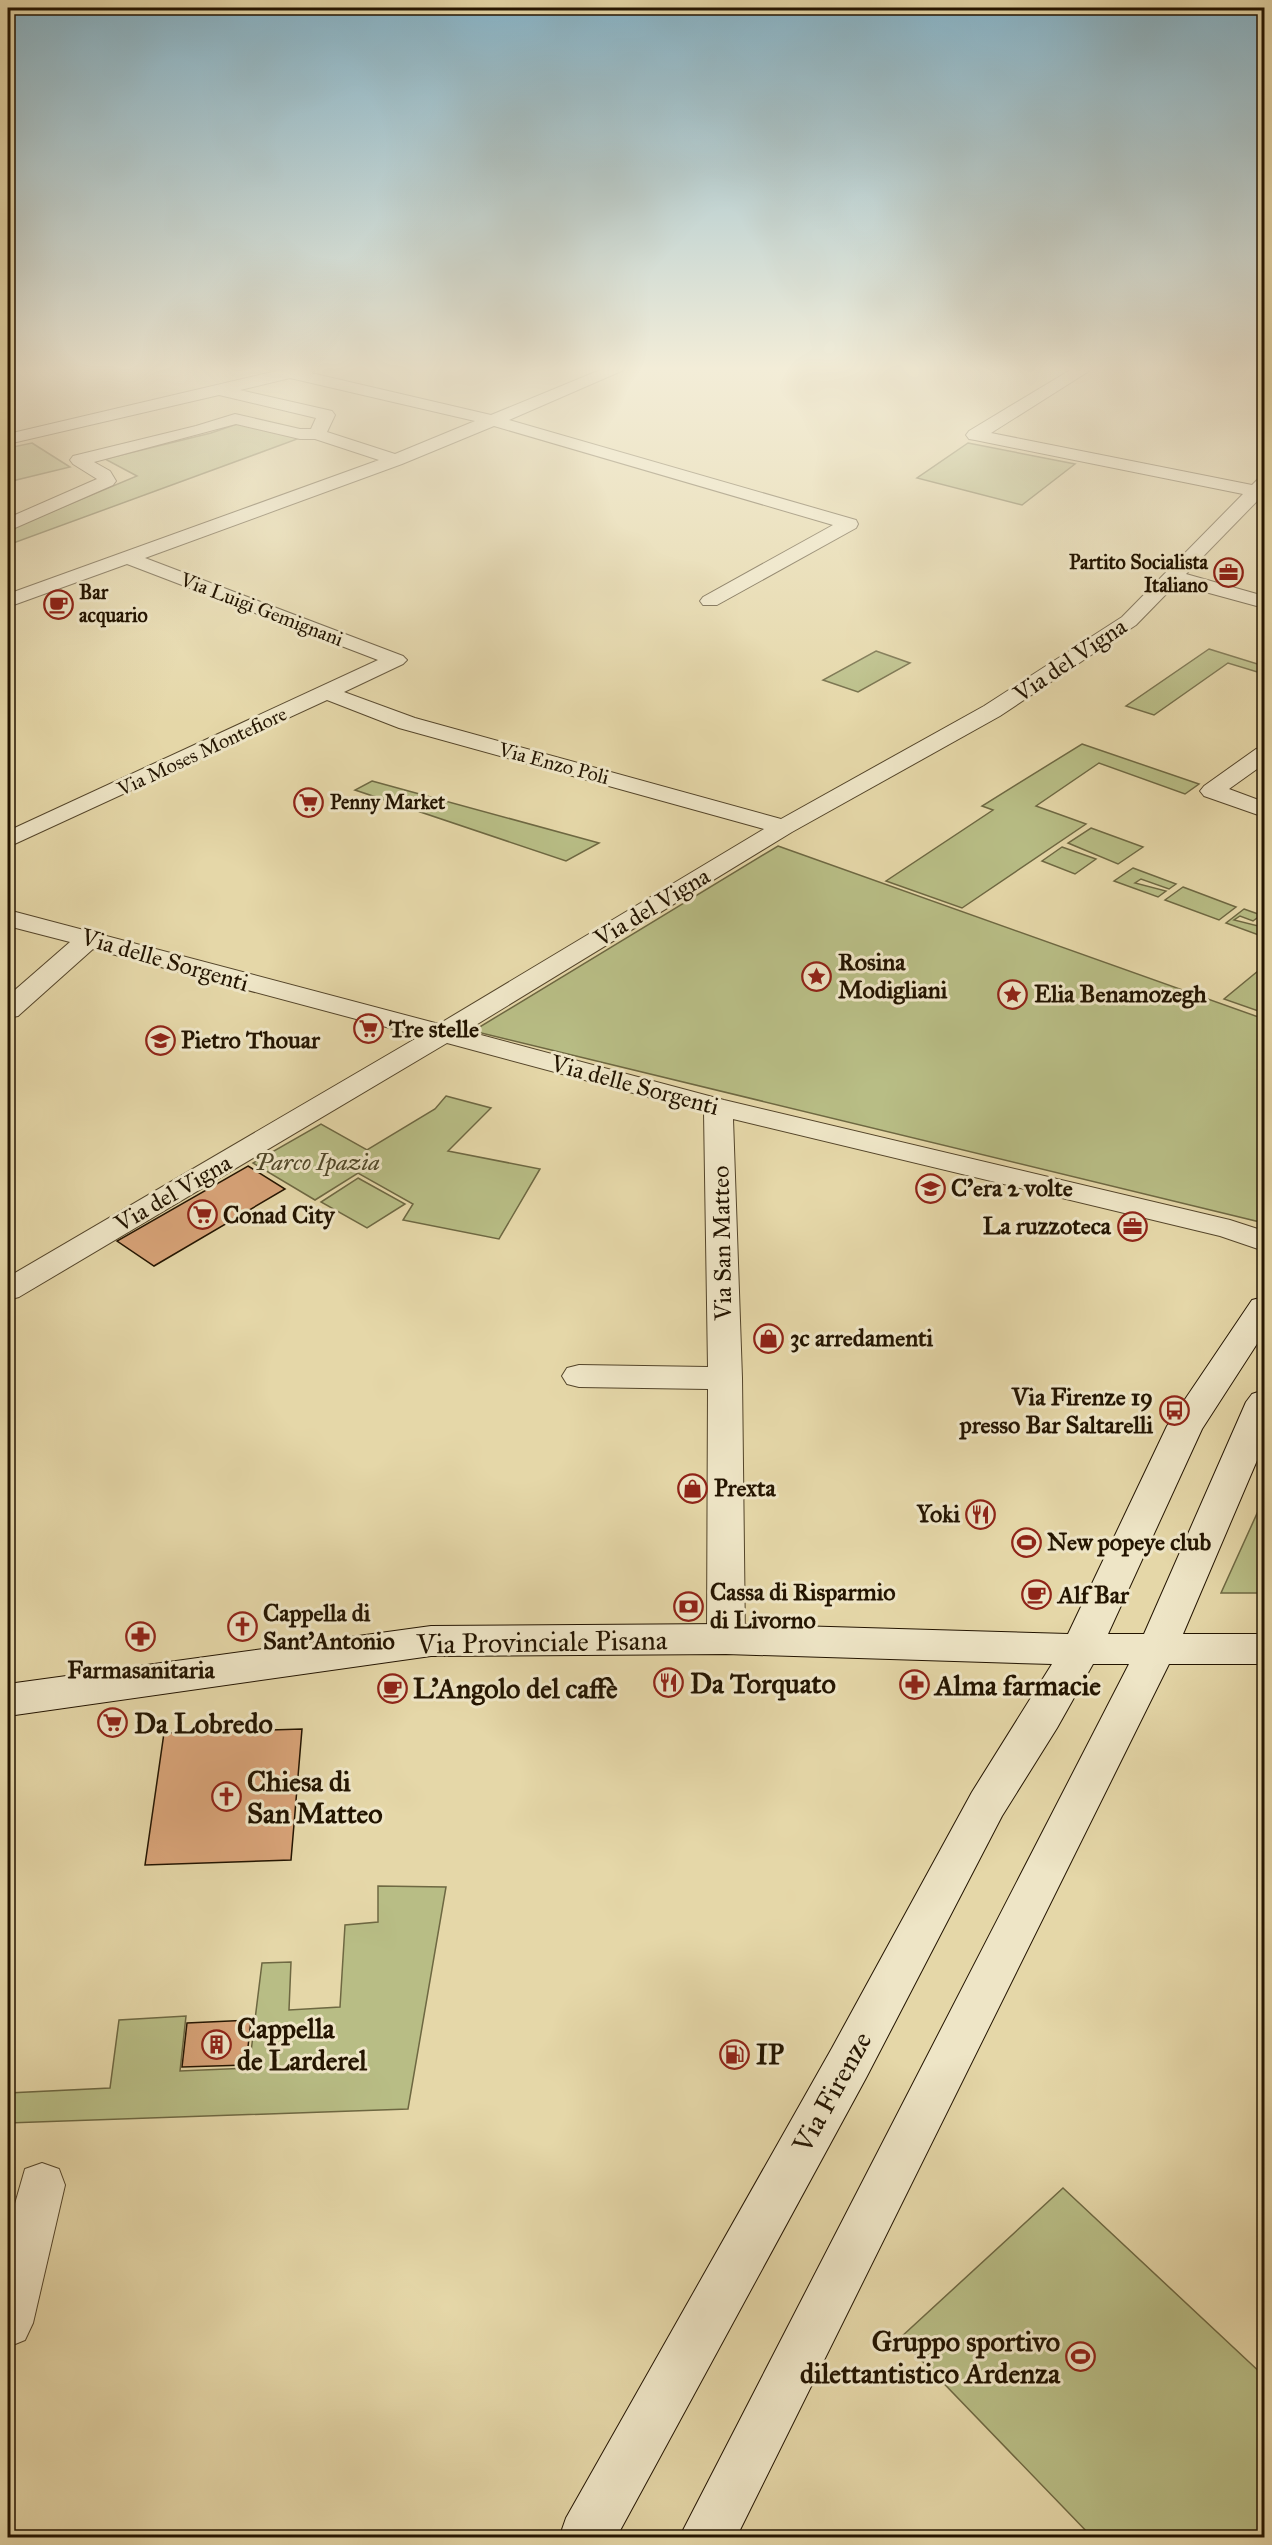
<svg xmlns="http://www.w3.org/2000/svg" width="1272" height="2545" font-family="'IM FELL Great Primer',serif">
<rect width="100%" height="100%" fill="#e5d7a8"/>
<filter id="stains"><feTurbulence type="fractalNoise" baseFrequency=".00333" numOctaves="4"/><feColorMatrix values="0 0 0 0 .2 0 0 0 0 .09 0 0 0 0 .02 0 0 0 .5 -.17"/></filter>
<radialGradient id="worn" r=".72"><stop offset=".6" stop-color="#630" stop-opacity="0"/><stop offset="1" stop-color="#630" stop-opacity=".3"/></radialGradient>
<g fill="#b8bd85" stroke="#6e6842" stroke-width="1.5">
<polygon points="240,423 300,438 8,545 8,530 137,476 105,459 211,433"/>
<polygon points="32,443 70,467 8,482 8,448"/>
<polygon points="968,443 1075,464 1022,505 917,478"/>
<polygon points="1209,649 1264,666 1264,674 1228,663 1154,715 1126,706"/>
<polygon points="876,651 910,663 858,692 823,680"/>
<polygon points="1082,744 1199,784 1185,794 1099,763 1036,806 1086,824 962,908 886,881 993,810 982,806"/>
<polygon points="372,781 599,843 566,861 355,790"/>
<polygon points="1091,828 1143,847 1118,864 1068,843"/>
<polygon points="778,846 1264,1019 1264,1223 473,1031"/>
<polygon points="1062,847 1096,859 1075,874 1042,861"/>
<polygon points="1133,868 1176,884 1169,889 1141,879 1135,883 1166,891 1158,897 1114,881"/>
<polygon points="1183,887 1236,907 1219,920 1165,900"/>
<polygon points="1244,909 1261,915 1253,921 1240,916 1234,920 1258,926 1264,921 1264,937 1226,923"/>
<polygon points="1264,966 1264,1013 1224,999"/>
<polygon points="446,1096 491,1108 448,1151 540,1169 499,1239 403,1220 413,1204 358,1173 315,1200 253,1163 321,1124 367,1150 435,1109"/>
<polygon points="358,1178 405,1204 367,1228 321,1202"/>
<polygon points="1264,1498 1264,1593 1221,1593"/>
<polygon points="378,1886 446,1887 408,2109 8,2123 8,2093 110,2088 119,2020 186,2016 180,2071 249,2068 262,1963 291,1962 289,2010 340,2007 345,1925 378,1922"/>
<polygon points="1063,2188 1264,2376 1264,2537 1092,2537 900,2338"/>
</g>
<g fill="#d8a378" stroke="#231400" stroke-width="1.5">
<polygon points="248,1166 285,1189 154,1266 117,1241"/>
<polygon points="302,1729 291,1860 145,1865 164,1733"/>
<polygon points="251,2020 246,2065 182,2067 187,2023"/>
</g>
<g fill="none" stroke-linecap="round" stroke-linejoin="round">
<defs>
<g id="street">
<polygon points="8,366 16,366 16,367 8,372"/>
<path d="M 298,366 L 314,366 L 316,369 L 311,373 L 491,415 L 610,366 L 633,366 L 509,420 L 856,520 L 858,524 L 856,528 L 717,605 L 703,605 L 700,601 L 703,597 L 833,525 L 494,426 L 402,464 L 145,558 L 403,656 L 407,660 L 403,664 L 344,692 L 415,718 L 781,819 L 984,706 L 1122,617 L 1243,494 L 975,440 L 969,439 L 966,435 L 969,431 L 1077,366 L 1097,366 L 991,433 L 1252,485 L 1258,479 L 1264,478 L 1263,495 L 1186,574 L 1264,596 L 1264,608 L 1176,584 L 1136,625 L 1000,716 L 792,832 L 466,1031 L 724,1100 L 1230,1220 L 1264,1231 L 1264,1251 L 1220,1236 L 733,1119 L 742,1378 L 745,1639 L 739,1649 L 726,1653 L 713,1649 L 707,1639 L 708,1389 L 579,1387 L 567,1384 L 562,1376 L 567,1368 L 579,1365 L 708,1367 L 704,1112 L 447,1043 L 19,1297 L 8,1300 L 8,1277 L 420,1036 L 93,949 L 18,1016 L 8,1018 L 8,996 L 70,942 L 8,926 L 8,910 L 439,1024 L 764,829 L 399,728 L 327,700 L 8,847 L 8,831 L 378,660 L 127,564 L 8,607 L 8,594 L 379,460 L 315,439 L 300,439 L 236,424 L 94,462 L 110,471 L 116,481 L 113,485 L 8,531 L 8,518 L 97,479 L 73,464 L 70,460 L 73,456 L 196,426 L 235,414 L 300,429 L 311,429 L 316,418 L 219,395 L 8,444 L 8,434 ZM 290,378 L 475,421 L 395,454 L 327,432 L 335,415 L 332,411 L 240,390 Z"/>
<polygon points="1264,747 1264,764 1229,789 1264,802 1264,817 1204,796 1200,791 1204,786 1256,749"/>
<polygon points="42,2163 59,2169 65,2185 33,2323 25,2340 8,2347 8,2228 25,2169"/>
</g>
<polygon id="secondary" points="1264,1297 1264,1333 1202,1429 1108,1634 1144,1634 1246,1402 1252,1394 1264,1390 1264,1444 1183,1634 1264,1634 1264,1664 1169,1664 736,2538 679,2538 1129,1664 1093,1664 1057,1728 1002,1816 866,2078 616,2538 559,2538 566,2518 832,2048 972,1792 1052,1664 726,1654 431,1656 8,1716 8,1684 431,1626 726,1624 1068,1634 1167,1426 1252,1300"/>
</defs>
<use href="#street" stroke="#54452a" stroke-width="2"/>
<use href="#secondary" stroke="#231400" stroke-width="2"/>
<use href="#street" fill="#eee5c6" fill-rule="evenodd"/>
<use href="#secondary" fill="#eee5c6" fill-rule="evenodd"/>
</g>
<linearGradient id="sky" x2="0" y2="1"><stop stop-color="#87b6cc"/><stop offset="0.51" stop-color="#f3edd8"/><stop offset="1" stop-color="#f3edd8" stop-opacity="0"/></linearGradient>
<rect width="1272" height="723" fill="url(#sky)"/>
<defs>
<symbol id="office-ring" viewBox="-11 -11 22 22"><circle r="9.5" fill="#eee5c6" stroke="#8f2418" stroke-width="1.5"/><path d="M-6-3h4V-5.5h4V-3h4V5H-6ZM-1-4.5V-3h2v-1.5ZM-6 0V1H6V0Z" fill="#8f2418"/></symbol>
<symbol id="cafe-ring" viewBox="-11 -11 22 22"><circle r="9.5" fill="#eee5c6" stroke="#8f2418" stroke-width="1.5"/><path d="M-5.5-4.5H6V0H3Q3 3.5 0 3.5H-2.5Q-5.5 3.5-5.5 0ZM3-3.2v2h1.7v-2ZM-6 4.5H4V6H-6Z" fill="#8f2418"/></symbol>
<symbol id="supermarket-ring" viewBox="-11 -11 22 22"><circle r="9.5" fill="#eee5c6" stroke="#8f2418" stroke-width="1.5"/><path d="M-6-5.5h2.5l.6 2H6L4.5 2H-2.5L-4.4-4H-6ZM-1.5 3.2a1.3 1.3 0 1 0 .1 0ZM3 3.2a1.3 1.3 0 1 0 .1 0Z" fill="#8f2418"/></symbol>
<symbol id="sight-ring" viewBox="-11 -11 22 22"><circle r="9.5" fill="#eee5c6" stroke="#8f2418" stroke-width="1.5"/><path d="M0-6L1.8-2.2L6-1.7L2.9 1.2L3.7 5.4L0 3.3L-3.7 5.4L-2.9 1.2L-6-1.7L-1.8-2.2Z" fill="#8f2418"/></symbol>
<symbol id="school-ring" viewBox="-11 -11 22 22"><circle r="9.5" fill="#eee5c6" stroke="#8f2418" stroke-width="1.5"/><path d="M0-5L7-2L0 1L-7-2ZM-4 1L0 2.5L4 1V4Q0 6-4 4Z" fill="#8f2418"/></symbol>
<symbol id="shop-ring" viewBox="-11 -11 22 22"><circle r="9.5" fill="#eee5c6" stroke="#8f2418" stroke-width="1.5"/><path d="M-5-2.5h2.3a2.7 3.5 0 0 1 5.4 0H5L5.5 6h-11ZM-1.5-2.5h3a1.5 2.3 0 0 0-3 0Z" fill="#8f2418"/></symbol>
<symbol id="bus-ring" viewBox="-11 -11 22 22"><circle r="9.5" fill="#eee5c6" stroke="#8f2418" stroke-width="1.5"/><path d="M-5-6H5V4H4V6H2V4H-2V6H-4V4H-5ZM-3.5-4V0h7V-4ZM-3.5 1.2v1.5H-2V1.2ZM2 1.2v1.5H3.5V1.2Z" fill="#8f2418"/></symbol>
<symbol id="restaurant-ring" viewBox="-11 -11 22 22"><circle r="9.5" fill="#eee5c6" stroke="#8f2418" stroke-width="1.5"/><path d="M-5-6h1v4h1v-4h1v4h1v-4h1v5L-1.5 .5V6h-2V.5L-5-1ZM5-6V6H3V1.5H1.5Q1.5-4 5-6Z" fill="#8f2418"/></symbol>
<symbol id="stadium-ring" viewBox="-11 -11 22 22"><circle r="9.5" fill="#eee5c6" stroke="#8f2418" stroke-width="1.5"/><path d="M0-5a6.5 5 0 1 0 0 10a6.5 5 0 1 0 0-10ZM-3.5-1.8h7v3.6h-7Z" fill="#8f2418"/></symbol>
<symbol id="bank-ring" viewBox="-11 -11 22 22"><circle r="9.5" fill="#eee5c6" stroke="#8f2418" stroke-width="1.5"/><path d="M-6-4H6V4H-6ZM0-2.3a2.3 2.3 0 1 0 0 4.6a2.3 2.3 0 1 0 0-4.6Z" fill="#8f2418"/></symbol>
<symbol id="church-ring" viewBox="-11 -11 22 22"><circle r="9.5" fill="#eee5c6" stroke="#8f2418" stroke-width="1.5"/><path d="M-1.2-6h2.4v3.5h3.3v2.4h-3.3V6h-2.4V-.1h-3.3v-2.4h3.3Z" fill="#8f2418"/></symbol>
<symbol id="pharmacy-ring" viewBox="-11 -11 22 22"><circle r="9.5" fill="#eee5c6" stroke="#8f2418" stroke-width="1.5"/><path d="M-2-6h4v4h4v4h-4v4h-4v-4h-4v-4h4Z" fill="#8f2418"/></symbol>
<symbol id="building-ring" viewBox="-11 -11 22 22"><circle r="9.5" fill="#eee5c6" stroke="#8f2418" stroke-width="1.5"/><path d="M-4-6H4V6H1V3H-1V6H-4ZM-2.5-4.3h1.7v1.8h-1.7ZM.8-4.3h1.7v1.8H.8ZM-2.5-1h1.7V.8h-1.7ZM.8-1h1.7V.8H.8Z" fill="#8f2418"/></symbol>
<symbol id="fuel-ring" viewBox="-11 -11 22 22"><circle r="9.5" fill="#eee5c6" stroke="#8f2418" stroke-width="1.5"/><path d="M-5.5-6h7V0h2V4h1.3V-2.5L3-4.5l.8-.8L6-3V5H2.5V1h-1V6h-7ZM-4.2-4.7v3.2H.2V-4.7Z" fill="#8f2418"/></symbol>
</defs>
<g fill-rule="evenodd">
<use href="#office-ring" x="1212" y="556" width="33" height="33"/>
<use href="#cafe-ring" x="42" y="588" width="33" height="33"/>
<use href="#supermarket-ring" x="292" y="786" width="33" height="33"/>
<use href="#sight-ring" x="800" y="960" width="33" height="33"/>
<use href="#sight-ring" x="996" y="978" width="33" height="33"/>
<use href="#supermarket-ring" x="352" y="1012" width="33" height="33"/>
<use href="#school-ring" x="144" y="1024" width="33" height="33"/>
<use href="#school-ring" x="914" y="1172" width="33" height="33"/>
<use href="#supermarket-ring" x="186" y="1198" width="33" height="33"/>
<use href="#office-ring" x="1116" y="1210" width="33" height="33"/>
<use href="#shop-ring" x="752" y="1322" width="33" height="33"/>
<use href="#bus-ring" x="1158" y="1394" width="33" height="33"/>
<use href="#shop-ring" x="676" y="1472" width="33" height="33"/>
<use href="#restaurant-ring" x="964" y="1498" width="33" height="33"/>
<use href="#stadium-ring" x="1010" y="1526" width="33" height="33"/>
<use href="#cafe-ring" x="1020" y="1578" width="33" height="33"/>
<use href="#bank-ring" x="672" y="1590" width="33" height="33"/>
<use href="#church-ring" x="226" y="1610" width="33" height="33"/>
<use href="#pharmacy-ring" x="124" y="1620" width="33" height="33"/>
<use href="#restaurant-ring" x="652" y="1666" width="33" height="33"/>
<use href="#pharmacy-ring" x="898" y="1668" width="33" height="33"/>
<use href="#cafe-ring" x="376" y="1672" width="33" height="33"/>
<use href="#supermarket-ring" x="96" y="1706" width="33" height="33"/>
<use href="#church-ring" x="210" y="1780" width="33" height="33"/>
<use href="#building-ring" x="200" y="2028" width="33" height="33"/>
<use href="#fuel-ring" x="718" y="2038" width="33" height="33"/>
<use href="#stadium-ring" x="1064" y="2340" width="33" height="33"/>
</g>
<g text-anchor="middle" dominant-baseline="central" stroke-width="6" stroke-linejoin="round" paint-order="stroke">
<g font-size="20" font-weight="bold" fill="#231400" stroke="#eee5c6" text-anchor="start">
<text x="1208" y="562" text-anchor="end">Partito Socialista<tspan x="1208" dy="23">Italiano</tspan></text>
<text x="79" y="592">Bar<tspan x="79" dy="23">acquario</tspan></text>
<text x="330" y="802">Penny Market</text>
</g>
<g font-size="20" fill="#231400" stroke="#eee5c6">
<text transform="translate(262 609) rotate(21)">Via Luigi Gemignani</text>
<text transform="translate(202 751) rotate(-25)">Via Moses Montefiore</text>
<text transform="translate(554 763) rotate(15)">Via Enzo Poli</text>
</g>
<g font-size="24" fill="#231400" stroke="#eee5c6">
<text transform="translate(1070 660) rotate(-34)">Via del Vigna</text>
<text transform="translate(652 907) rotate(-31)">Via del Vigna</text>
<text transform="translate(165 960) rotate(16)">Via delle Sorgenti</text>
<text transform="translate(635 1085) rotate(15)">Via delle Sorgenti</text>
<text transform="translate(173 1193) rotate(-30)">Via del Vigna</text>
<text transform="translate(722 1243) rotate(-91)">Via San Matteo</text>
</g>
<g font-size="24" font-weight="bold" fill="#231400" stroke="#eee5c6" text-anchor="start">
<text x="838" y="962">Rosina<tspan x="838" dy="28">Modigliani</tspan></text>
<text x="1034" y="994">Elia Benamozegh</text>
<text x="389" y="1029">Tre stelle</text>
<text x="181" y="1040">Pietro Thouar</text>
<text x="951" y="1188">C’era 2 volte</text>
<text x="223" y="1215">Conad City</text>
<text x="1111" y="1226" text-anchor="end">La ruzzoteca</text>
<text x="790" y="1338">3c arredamenti</text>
<text x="1153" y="1397" text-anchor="end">Via Firenze 19<tspan x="1153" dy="28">presso Bar Saltarelli</tspan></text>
<text x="714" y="1488">Prexta</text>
<text x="960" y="1514" text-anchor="end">Yoki</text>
<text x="1047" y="1542">New popeye club</text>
<text x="710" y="1592">Cassa di Risparmio<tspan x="710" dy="28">di Livorno</tspan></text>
<text x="1058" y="1595">Alf Bar</text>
<text x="263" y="1613">Cappella di<tspan x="263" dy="28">Sant'Antonio</tspan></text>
<text x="141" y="1670" text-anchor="middle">Farmasanitaria</text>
</g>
<g font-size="24" font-style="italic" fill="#504728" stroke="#eee5c6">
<text x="317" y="1162">Parco Ipazia</text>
</g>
<g font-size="28" fill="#231400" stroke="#eee5c6">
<text transform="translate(542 1642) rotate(-1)">Via Provinciale Pisana</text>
<text transform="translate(832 2092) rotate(-61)">Via Firenze</text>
</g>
<g font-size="28" font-weight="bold" fill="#231400" stroke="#eee5c6" text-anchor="start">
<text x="690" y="1683">Da Torquato</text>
<text x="935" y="1685">Alma farmacie</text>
<text x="413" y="1688">L'Angolo del caffè</text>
<text x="134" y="1723">Da Lobredo</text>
<text x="247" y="1781">Chiesa di<tspan x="247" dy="32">San Matteo</tspan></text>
<text x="237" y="2028">Cappella<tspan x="237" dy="32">de Larderel</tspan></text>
<text x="756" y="2054">IP</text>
<text x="1060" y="2341" text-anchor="end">Gruppo sportivo<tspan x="1060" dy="32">dilettantistico Ardenza</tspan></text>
</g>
</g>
<rect width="1272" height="2545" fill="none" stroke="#e5d7a8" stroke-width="30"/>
<rect x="9" y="9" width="1254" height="2527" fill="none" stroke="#231400" stroke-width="3"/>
<rect x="15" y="15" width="1242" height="2515" fill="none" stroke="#231400" stroke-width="1.5"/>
<rect width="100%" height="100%" filter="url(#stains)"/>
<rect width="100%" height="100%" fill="url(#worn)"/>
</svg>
